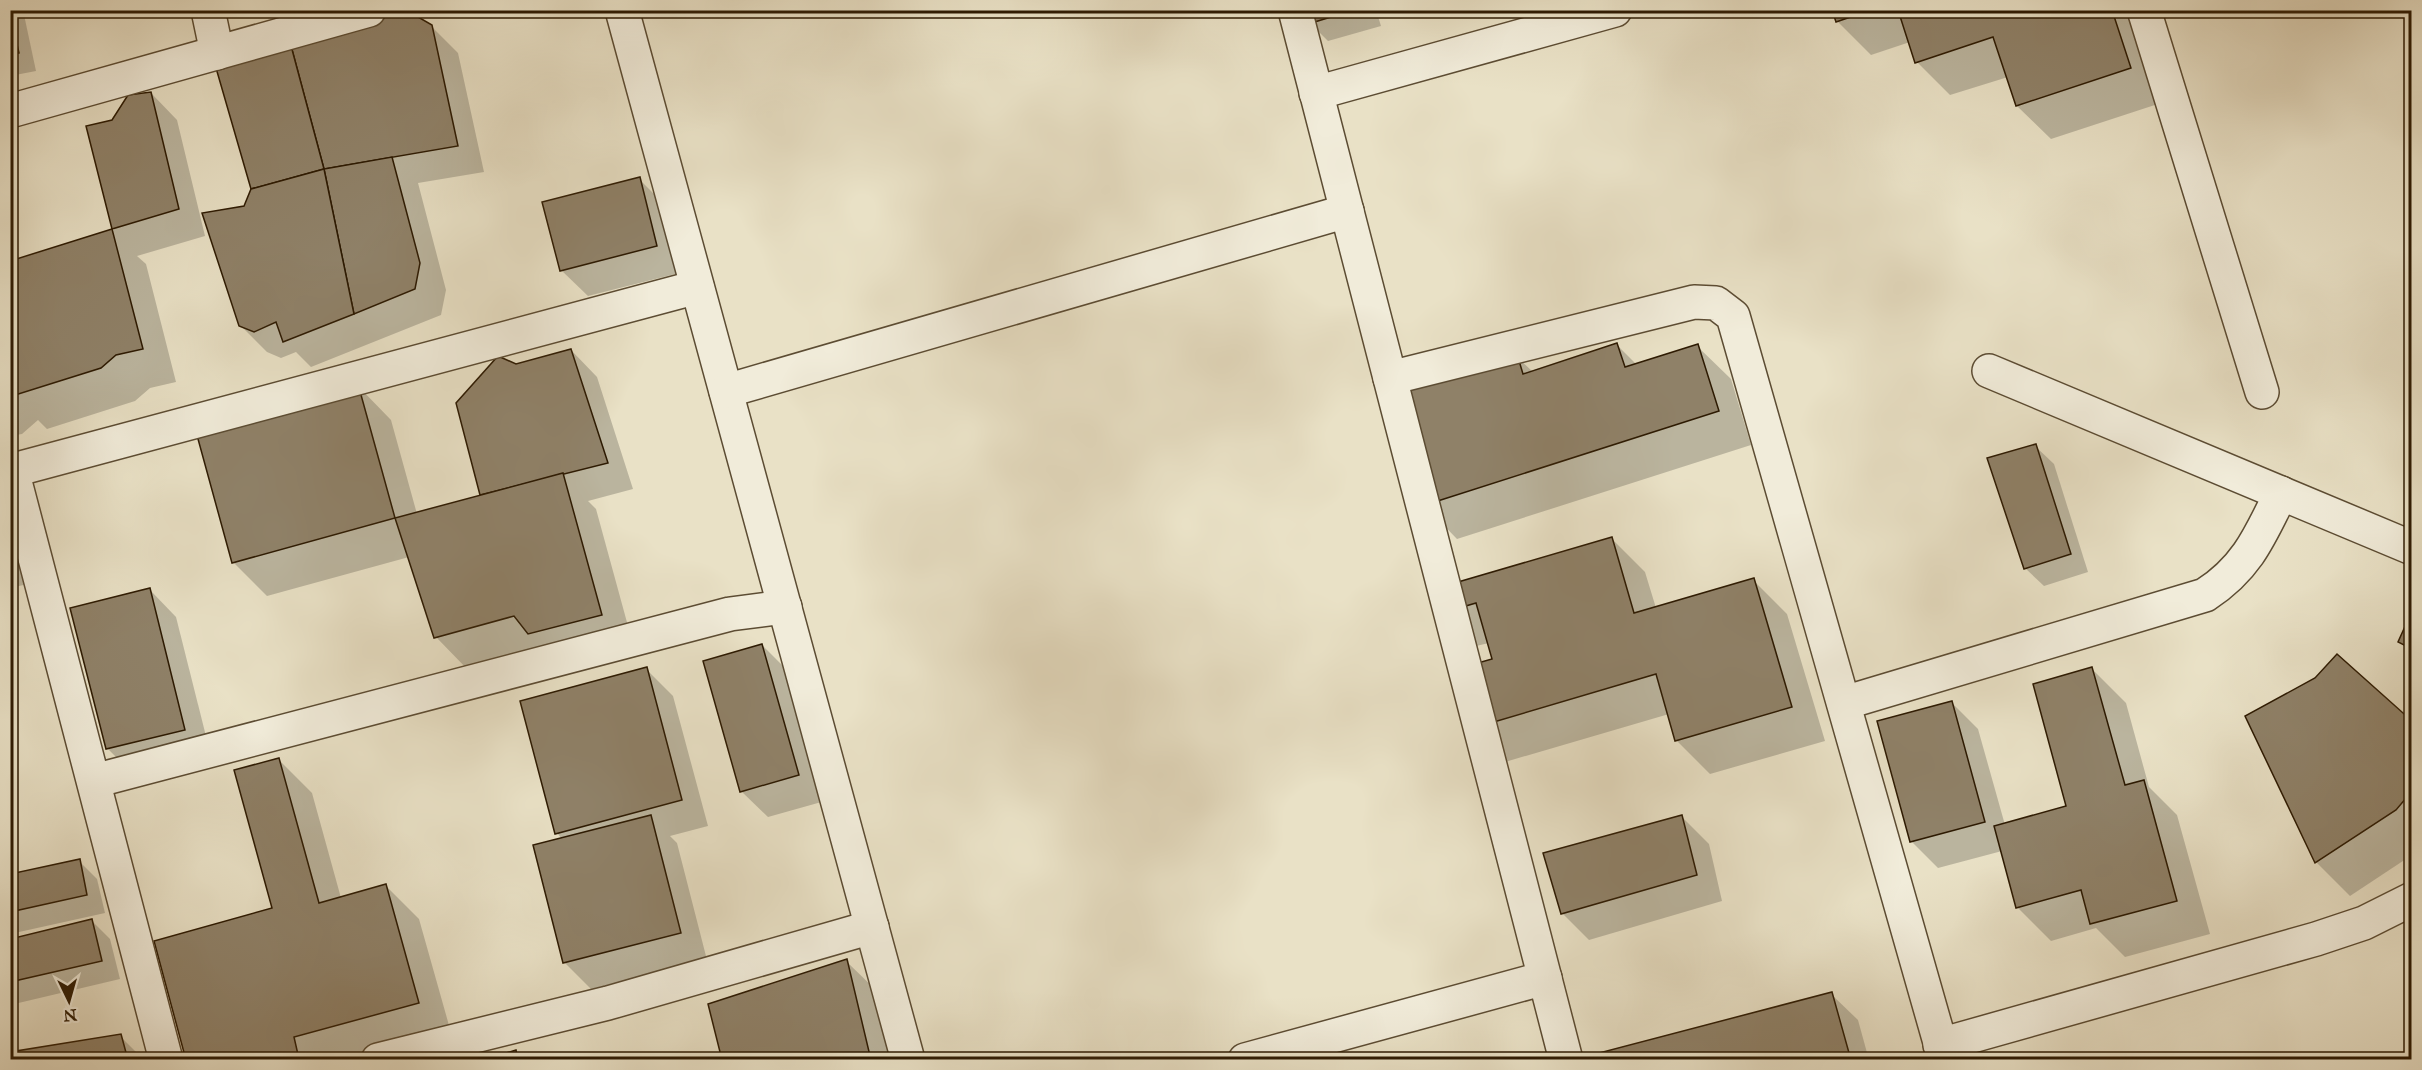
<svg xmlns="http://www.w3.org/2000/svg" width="2422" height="1070" font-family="'IM FELL Great Primer',serif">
<rect width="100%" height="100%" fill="#e9e1c6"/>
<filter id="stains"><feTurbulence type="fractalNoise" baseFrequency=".00333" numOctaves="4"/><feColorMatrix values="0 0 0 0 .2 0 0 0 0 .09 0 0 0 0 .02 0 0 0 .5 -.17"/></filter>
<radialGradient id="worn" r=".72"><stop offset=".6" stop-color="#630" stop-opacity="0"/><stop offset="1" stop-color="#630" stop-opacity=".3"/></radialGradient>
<g fill="#0003">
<polygon points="10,10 23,10 36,71 10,76"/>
<polygon points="1306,10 1376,10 1381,26 1328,41 1310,23"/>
<polygon points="1833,10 2134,10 2164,102 2051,139 2017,106 2008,77 1950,95 1917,62 1910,42 1871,55 1837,21"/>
<polygon points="431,26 458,53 484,172 418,183 446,290 441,315 311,367 296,352 281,358 267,352 240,325 245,207"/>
<polygon points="151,93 177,120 205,236 137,256 146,264 176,382 150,388 135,401 47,429 38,420 22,434 10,436 10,263 114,230 88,127 113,121"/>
<polygon points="639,179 666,206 683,272 588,296 561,270"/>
<polygon points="1617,345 1637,365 1697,346 1731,379 1751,445 1457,539 1424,505 1516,356 1533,372"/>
<polygon points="571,350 597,377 633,489 588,501 596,509 634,648 469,671 436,637 409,557 267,596 233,562 358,386 391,420 417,514 483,496 516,366"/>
<polygon points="2035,446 2054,464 2088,572 2044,586 2025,568"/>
<polygon points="10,510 46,580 10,588"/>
<polygon points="1612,539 1645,572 1656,608 1753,580 1787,614 1825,741 1710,774 1677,741 1669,714 1505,762 1471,728 1494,660 1489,643 1476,646 1443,613"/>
<polygon points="150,590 176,617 211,756 134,775 107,748"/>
<polygon points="2412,615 2412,654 2400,642"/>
<polygon points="762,645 789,672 825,801 768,817 741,791"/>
<polygon points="646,669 673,696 708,826 670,836 677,843 707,960 591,989 564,962 562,839 557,833"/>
<polygon points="2092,669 2126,703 2149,787 2177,815 2210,934 2125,957 2096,928 2051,941 2017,907 2002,851 1938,868 1911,841 1952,703 1978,729 2005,825 2068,807"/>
<polygon points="2316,679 2412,723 2412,855 2350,896 2316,862"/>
<polygon points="279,760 312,793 341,898 386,886 419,919 452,1036 368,1060 188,1060 273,909"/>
<polygon points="1682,817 1709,844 1722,901 1589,940 1562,913"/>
<polygon points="79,861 97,879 105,913 10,934 10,876"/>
<polygon points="92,921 110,939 120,979 10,1005 10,940"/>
<polygon points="846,961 880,994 896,1060 723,1060"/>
<polygon points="1831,994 1858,1020 1869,1060 1602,1060"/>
<polygon points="120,1036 144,1060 10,1060"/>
</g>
<g fill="#8f8168" stroke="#2d1a02" stroke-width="1.5">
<polygon points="395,10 406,10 432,25 458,146 324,169 290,42"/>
<polygon points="1304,10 1354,10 1308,24"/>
<polygon points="1832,10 1871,10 1836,22"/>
<polygon points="1898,10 2112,10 2131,68 2016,106 1993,37 1915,63"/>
<polygon points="10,15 19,53 10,55"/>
<polygon points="290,42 324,169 251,189 214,61"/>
<polygon points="151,92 179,209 112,229 86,126 112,120 128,95"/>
<polygon points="392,157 420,263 415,289 354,314 324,169"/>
<polygon points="324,169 354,314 283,342 276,322 254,332 239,326 202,213 244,206 251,189"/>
<polygon points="640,177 657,246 560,271 542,202"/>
<polygon points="112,229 143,349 116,355 101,368 12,396 10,261"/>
<polygon points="1617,343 1625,367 1698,344 1719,411 1422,506 1386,396 1517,354 1523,374"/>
<polygon points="571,349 608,463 480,495 456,403 498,356 516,364"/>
<polygon points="358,384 395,518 232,563 195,428"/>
<polygon points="2036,444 2071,554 2024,569 1987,458"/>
<polygon points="563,473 602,615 528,634 514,616 434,638 395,518"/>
<polygon points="1612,537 1634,613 1754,578 1792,707 1675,741 1656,674 1470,729 1453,670 1492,659 1476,603 1442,613 1434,589"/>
<polygon points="150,588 185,730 106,749 70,608"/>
<polygon points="2412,611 2412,649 2398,642"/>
<polygon points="762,644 799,775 740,792 703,661"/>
<polygon points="2337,654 2412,721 2412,791 2396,810 2315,863 2245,716 2315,678"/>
<polygon points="647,667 682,800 555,834 520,701"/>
<polygon points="2092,667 2125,785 2144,780 2177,901 2090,924 2081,890 2016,908 1994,826 2066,806 2033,684"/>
<polygon points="1952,701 1985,822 1910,842 1877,721"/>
<polygon points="279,758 319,903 386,884 419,1003 294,1037 299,1059 297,1060 186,1060 154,941 272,908 234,770"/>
<polygon points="651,815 681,933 563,963 533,845"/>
<polygon points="1682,815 1697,875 1561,914 1543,853"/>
<polygon points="80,859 87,895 10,912 10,874"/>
<polygon points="92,919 102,961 10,982 10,939"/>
<polygon points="847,959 871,1060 722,1060 708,1004"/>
<polygon points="1832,992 1851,1060 1600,1060 1599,1053"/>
<polygon points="121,1034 128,1060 10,1060 10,1052"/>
<polygon points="516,1050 518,1060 483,1060"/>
</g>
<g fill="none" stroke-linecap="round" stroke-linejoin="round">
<defs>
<g id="street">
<polyline points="208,10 217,53"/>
<polyline points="622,10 908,1060"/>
<polyline points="1295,10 1566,1060"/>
<polyline points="2144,10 2262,392"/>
<polyline points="1316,93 1615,10"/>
<polyline points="10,111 369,10"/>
<polyline points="1989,371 2412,548"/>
<polyline points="1390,378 1694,302 1716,303 1733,316 1945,1060"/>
<polyline points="726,391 1347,211"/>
<polyline points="12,470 166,1060"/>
<polyline points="10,471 697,287"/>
<path d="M 1844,703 L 2205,595 C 2247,568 2260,536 2281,493"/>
<polyline points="94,781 730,614 785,607"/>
<polyline points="1940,1045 2316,939 2364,923 2412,899"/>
<polyline points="378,1060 608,1003 872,927"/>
<polyline points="1245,1060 1545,978"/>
</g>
</defs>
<use href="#street" stroke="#5c4c33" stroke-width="36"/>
<use href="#street" stroke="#f1ecda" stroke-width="33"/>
</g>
<rect width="2422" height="1070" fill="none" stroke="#e9e1c6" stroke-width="36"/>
<rect x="12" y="12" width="2398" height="1046" fill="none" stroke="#2d1a02" stroke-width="3"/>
<rect x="18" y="18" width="2386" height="1034" fill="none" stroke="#2d1a02" stroke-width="1.5"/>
<g transform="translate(69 1001) rotate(175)" stroke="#f1ecda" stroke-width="4.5" paint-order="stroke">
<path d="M0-4.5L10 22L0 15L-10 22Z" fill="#2d1a02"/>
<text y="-9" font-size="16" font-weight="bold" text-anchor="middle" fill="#2d1a02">N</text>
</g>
<rect width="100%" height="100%" filter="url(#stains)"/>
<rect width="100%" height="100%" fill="url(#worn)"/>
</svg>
